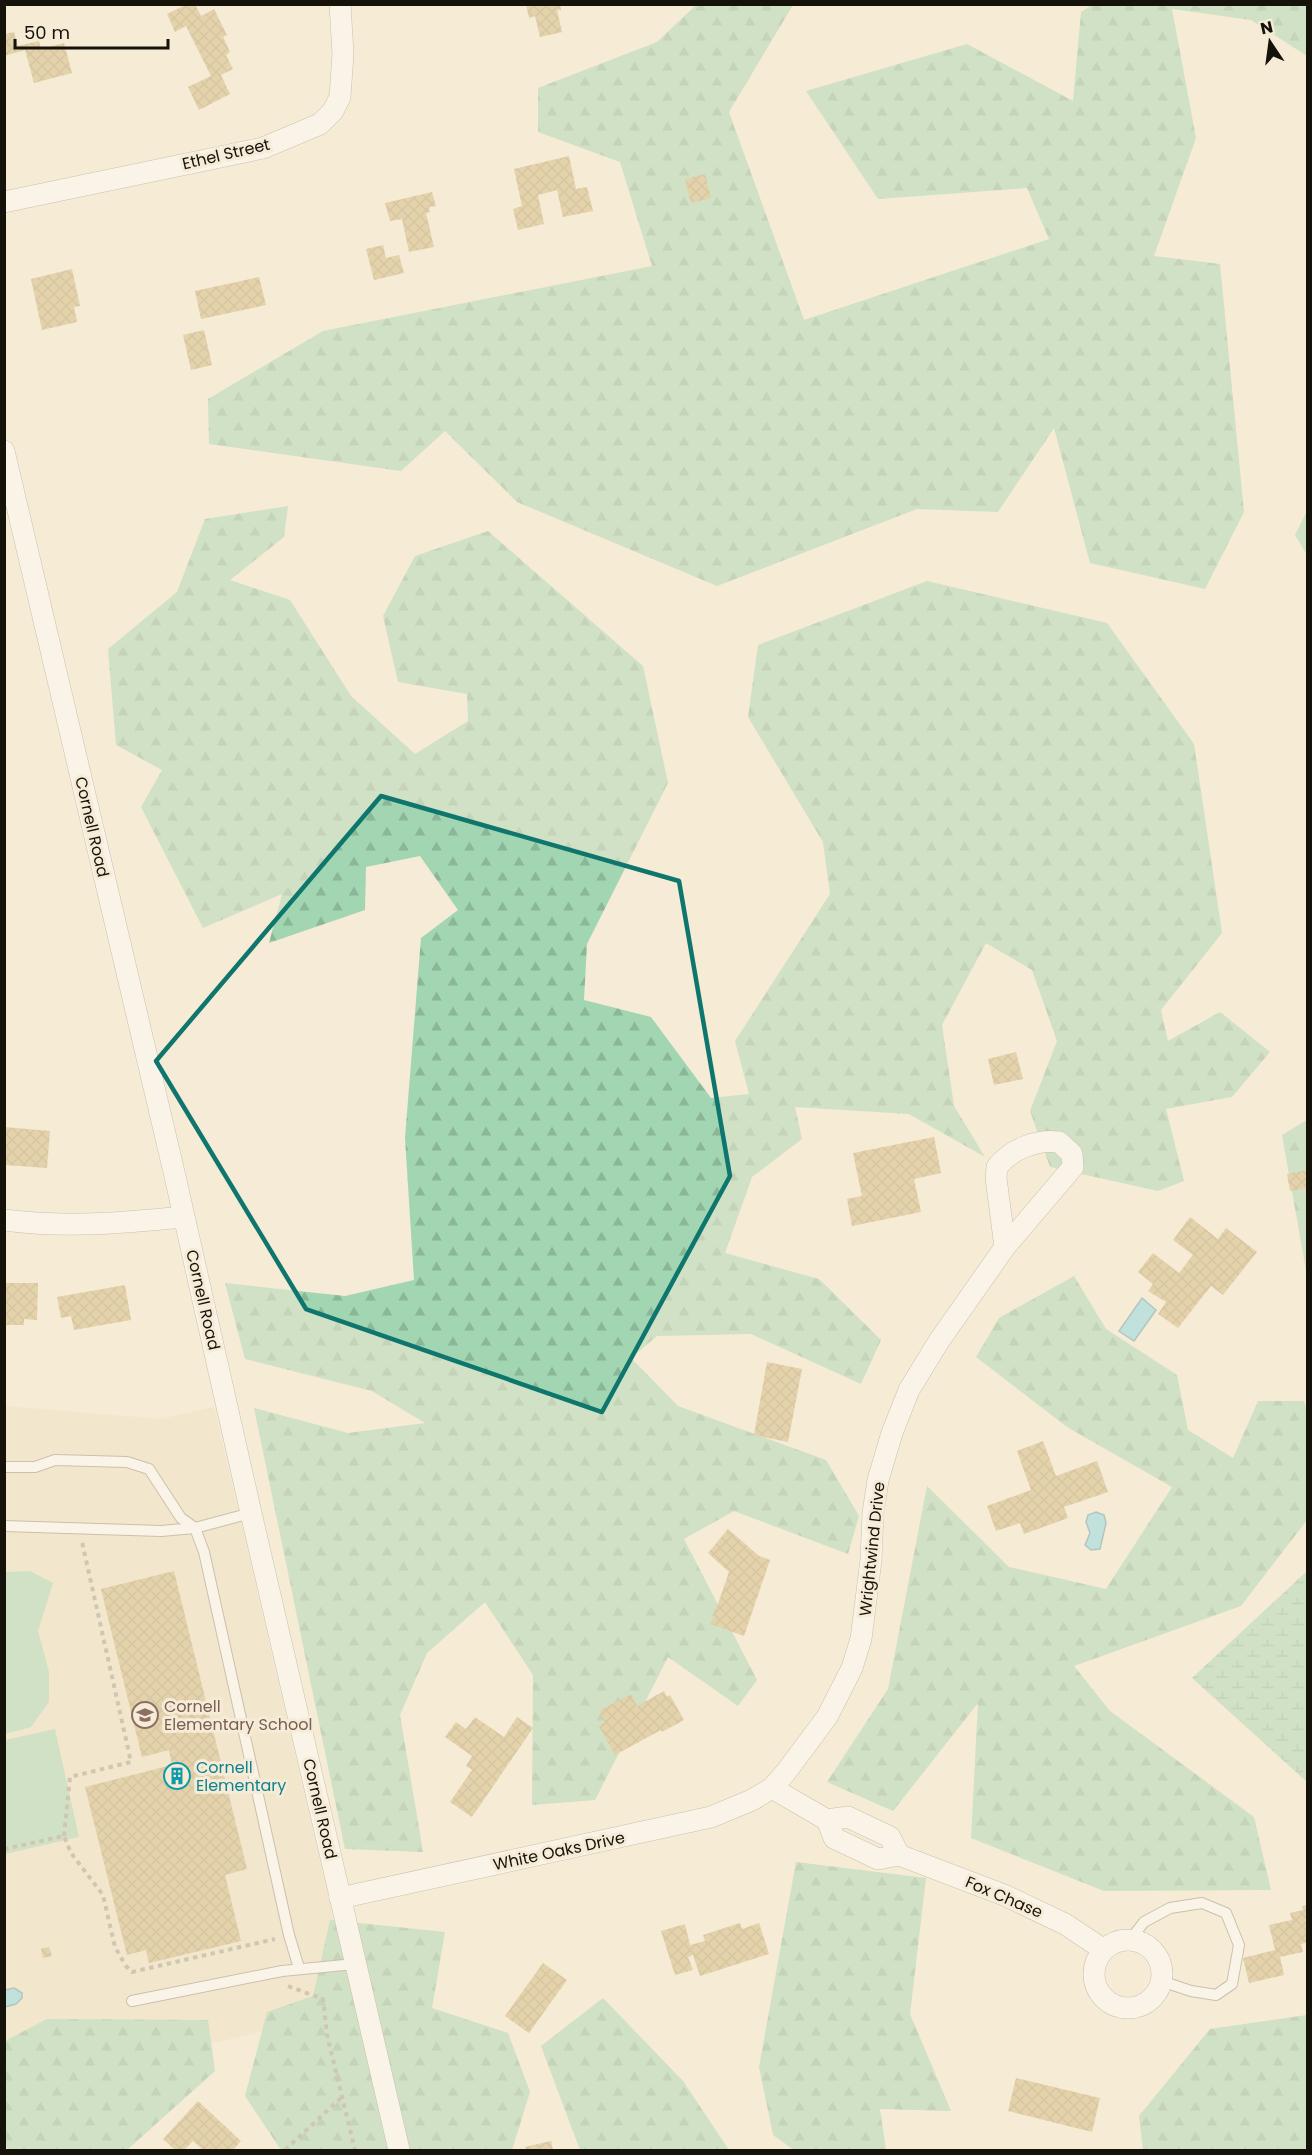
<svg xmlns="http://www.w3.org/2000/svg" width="1312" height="2155" font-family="Poppins,sans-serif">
<defs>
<pattern id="forest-firs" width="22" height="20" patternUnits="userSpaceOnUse" patternTransform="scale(1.5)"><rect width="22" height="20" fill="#a2d5b2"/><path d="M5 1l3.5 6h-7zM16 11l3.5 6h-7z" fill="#8bb698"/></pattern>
<pattern id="wetland-marsh" width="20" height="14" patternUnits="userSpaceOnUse" patternTransform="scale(1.5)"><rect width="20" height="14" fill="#a2d5b2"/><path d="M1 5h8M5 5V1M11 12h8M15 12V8" fill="none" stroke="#8bb698"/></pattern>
<pattern id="building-cross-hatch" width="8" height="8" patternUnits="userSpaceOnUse" patternTransform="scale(1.5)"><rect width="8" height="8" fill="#cfb377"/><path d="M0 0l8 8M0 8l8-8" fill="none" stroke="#b19966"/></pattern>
</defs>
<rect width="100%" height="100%" fill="#f5ebd6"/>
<polygon fill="#eddfc3" points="4,1406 161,1419 214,1407 355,2010 5,2091"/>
<g fill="url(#forest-firs)">
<polygon points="696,5 793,5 729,112 804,320 1049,239 1027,188 878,199 806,91 967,44 1073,101 1081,12 1092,5 1307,5 1307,56 1251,20 1172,9 1196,138 1154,256 1220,264 1244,512 1205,589 1090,563 1054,428 998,512 917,509 717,586 517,502 445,431 401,471 209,444 208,399 323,331 652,266 620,162 538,132 538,88 657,42"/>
<polygon points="288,506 284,537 230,580 290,600 351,696 415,754 468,721 467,694 398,682 383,616 415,556 488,531 643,666 668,783 587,944 584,1000 651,1017 711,1098 749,1094 735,1041 830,894 823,842 748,717 758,645 927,581 1107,623 1194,744 1222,933 1161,1010 1168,1041 1220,1012 1270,1052 1232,1097 1166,1109 1184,1181 1158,1191 1050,1167 1030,1111 1057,1041 1032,970 986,943 942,1025 954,1106 985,1157 909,1114 795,1107 802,1139 752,1177 725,1253 819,1279 881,1340 861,1384 751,1334 657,1336 631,1358 678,1406 826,1460 859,1516 848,1554 734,1511 684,1539 757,1680 738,1706 668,1657 595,1800 532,1805 533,1675 485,1602 427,1653 400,1715 423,1852 345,1849 254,1408 348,1433 425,1423 372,1391 245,1359 225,1283 345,1296 414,1280 405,1138 421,938 458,910 420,856 366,867 365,910 269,943 282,894 203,928 141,807 162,770 116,745 108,649 177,592 205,519"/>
<polygon points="1307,511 1307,555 1295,535"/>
<polygon points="1307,1120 1307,1276 1282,1135"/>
<polygon points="1074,1276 1106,1329 1177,1375 1188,1430 1233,1458 1258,1401 1304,1401 1308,1414 1307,1520 1241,1606 1074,1666 1110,1711 1254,1817 1271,1890 1104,1891 971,1838 978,1703 893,1811 827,1782 888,1689 927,1486 1009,1567 1106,1589 1172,1487 1067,1427 976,1357 999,1318"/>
<polygon points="796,1862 926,1878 910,2014 951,2111 880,2109 886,2150 794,2150 773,2135 759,2067"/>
<polygon points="330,1920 445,1932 432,2008 508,2033 530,2092 512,2150 281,2150 245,2096 267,2012 313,1996"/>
<polygon points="603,1998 683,2081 729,2150 580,2150 541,2046"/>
<polygon points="1307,2015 1307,2150 1143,2150 1139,2116 1210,2029"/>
<polygon points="47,2019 208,2020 215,2071 127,2150 12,2150 5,2147 5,2041"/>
</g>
<polygon fill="url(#wetland-marsh)" points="1307,1571 1307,1782 1192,1678"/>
<g fill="#a2d5b2">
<polygon points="30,1571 53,1583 38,1631 49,1672 49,1702 31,1727 5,1734 5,1572"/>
<polygon points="55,1729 79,1837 5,1854 5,1740"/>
</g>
<g fill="#81d5e6" stroke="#619aa4" stroke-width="1.5">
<polygon points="1142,1298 1156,1310 1134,1341 1119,1331"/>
<polygon points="1096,1512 1104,1515 1106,1523 1100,1549 1091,1550 1085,1545 1090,1533 1086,1522 1088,1515"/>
<polygon points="14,1988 22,1993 22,1998 16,2004 5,2007 5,1990"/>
</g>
<g fill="url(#building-cross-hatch)">
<polygon points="187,4 195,4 201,16 214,9 227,35 223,37 230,52 226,55 233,69 221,75 230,94 199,110 188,87 211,76 186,26 175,32 167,14"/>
<polygon points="526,4 560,4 561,10 557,10 562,32 540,37 535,16 529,18"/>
<polygon points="14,32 18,46 39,41 41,49 64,43 72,73 34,83 25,50 4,56 4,34"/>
<polygon points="569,156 576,189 587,187 593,211 563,217 557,190 538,195 544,224 518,230 513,209 522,206 514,169"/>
<polygon points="705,174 711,198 691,203 685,179"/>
<polygon points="432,192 436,206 429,207 430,212 426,213 434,247 409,252 402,219 390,221 385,203"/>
<polygon points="383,245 386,258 399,255 404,273 374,280 366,249"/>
<polygon points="72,269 80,306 74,307 77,322 42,330 31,279"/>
<polygon points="259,277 266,305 201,319 195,291"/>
<polygon points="204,330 212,365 191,370 183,335"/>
<polygon points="1016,1052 1023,1079 994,1085 988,1059"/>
<polygon points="4,1127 50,1131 47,1168 4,1165"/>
<polygon points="934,1137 941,1173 914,1179 921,1212 852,1226 847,1199 862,1196 853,1153"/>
<polygon points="1308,1170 1308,1188 1290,1191 1287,1174"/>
<polygon points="1190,1217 1218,1239 1226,1228 1257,1252 1223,1295 1211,1286 1178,1328 1158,1314 1166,1302 1148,1291 1153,1284 1138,1272 1153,1253 1179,1273 1193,1255 1173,1240"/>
<polygon points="4,1283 38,1283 37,1320 24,1319 24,1325 4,1325"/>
<polygon points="125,1285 131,1320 74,1330 71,1316 61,1318 57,1297"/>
<polygon points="767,1362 802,1369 788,1442 754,1435"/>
<polygon points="1043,1441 1056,1476 1097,1461 1108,1492 1064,1507 1068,1518 1024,1534 1020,1523 996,1531 987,1506 1031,1490 1017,1451"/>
<polygon points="728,1529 759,1556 770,1560 744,1636 711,1624 729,1572 708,1553"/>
<polygon points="174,1571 247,1869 225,1875 241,1941 149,1963 146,1950 127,1955 85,1787 172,1765 169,1750 142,1757 101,1589"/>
<polygon points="664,1691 667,1697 670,1695 684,1720 662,1732 661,1730 615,1755 599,1726 605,1722 599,1711 631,1694 637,1706"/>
<polygon points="475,1717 504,1737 517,1717 533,1728 472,1817 450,1802 472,1770 466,1766 472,1756 445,1737 456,1722 466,1729"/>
<polygon points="1308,1905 1308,1942 1301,1944 1303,1952 1280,1957 1284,1975 1249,1983 1243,1958 1275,1950 1269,1925 1292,1920 1290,1913 1303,1910 1302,1906"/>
<polygon points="740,1923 742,1929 759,1923 769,1954 700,1976 693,1955 688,1957 693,1970 675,1975 661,1931 685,1924 690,1945 705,1941 703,1935"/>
<polygon points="49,1947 52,1956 43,1958 41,1949"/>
<polygon points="543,1963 567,1980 529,2033 505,2016"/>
<polygon points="1016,2078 1100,2098 1092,2132 1008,2111"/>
<polygon points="198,2101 241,2141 233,2150 203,2150 193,2141 184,2150 175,2150 163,2139"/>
<polygon points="551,2141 553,2150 526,2150 525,2147"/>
</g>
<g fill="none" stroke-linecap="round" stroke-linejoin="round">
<defs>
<g id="service">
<polyline points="4,1467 35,1467 55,1460 127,1462 149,1469 181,1518 195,1528 204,1552 289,1935 299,1968"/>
<polyline points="4,1526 161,1531 195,1528 251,1513"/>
<polyline points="1130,1940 1144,1922 1170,1908 1202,1903 1226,1913 1239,1945 1232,1984 1216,1995 1191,1991 1161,1981"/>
<polyline points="132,2001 282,1971 355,1964"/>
</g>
<g id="minor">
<polyline points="4,202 263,148 320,124 333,111 340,97 343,54 340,4"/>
<polyline points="4,451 174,1172 251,1513 399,2150"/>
<path d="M 4,1220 C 65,1228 123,1223 184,1217"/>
<polyline points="772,1788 827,1820 834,1838 878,1859 899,1855 1004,1895 1065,1924 1104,1950"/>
<polyline points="827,1820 848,1817 890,1837 899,1855"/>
<path d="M 340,1898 L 711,1817 L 752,1800 L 772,1788 L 786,1772 L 827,1717 L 852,1668 L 861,1639 L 871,1560 L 873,1513 L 878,1480 L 892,1433 L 909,1390 L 939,1341 L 1005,1247 L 1073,1167 L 1072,1154 L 1059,1142 C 1037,1139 1011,1149 997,1167 L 996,1178 L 1005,1247"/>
<circle cx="1128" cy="1974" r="34"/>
</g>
</defs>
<use href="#service" stroke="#968d79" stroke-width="12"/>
<use href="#minor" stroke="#968d79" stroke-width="22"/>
<g stroke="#a39c8b" stroke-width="4" stroke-dasharray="4.5 4.5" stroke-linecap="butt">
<polyline points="64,1836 70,1777 131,1762 82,1542"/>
<polyline points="4,1849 64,1836 71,1853 103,1895 115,1947 126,1966 132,1972 275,1939"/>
<polyline points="288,1986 323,1999 327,2035 355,2150"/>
<polyline points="285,2150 342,2097"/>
</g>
<use href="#service" stroke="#fff" stroke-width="10"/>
<use href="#minor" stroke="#fff" stroke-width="21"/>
</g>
<path d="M0 0H1312V2155H0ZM 381,796 L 679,881 L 730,1176 L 602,1412 L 306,1309 L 156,1061 Z" fill="#f5ebd6" fill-opacity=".55" fill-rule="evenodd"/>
<path fill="none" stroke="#0f766e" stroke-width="4.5" stroke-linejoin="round" d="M 381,796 L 679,881 L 730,1176 L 602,1412 L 306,1309 L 156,1061 Z"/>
<defs>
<symbol id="school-ring" viewBox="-11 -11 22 22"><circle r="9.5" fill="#f5ebd6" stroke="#8d6e63" stroke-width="1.5"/><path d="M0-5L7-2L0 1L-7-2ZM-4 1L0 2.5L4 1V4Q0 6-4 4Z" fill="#8d6e63"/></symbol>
<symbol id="building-ring" viewBox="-11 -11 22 22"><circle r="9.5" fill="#f5ebd6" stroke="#0f9aa8" stroke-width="1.5"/><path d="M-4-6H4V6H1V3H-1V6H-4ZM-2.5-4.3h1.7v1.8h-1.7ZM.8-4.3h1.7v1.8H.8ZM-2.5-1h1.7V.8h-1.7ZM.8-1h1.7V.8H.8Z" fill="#0f9aa8"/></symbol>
</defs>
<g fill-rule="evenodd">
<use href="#school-ring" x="130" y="1700" width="30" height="30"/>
<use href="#building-ring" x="162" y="1761" width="30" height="30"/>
</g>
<g text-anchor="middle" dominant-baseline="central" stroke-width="6" stroke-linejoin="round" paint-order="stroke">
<g font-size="16" fill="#15120a" stroke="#f5ebd6">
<text transform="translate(226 154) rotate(-13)">Ethel Street</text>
<text transform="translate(92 827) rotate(77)">Cornell Road</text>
<text transform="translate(203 1300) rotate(77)">Cornell Road</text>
<text transform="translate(872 1549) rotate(-84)">Wrightwind Drive</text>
<text transform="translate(320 1809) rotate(77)">Cornell Road</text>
<text transform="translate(559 1851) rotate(-12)">White Oaks Drive</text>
<text transform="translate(1004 1897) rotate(23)">Fox Chase</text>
</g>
<g font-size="16" fill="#785e54" stroke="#f5ebd6" text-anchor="start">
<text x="164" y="1706">Cornell<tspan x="164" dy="18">Elementary School</tspan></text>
</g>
<g font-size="16" fill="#0d838f" stroke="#f5ebd6" text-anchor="start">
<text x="196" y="1767">Cornell<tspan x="196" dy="18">Elementary</tspan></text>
</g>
</g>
<rect width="1312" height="2155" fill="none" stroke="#15120a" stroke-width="12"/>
<g transform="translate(1270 42) rotate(347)" stroke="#f5ebd6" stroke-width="4.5" paint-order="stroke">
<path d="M0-4.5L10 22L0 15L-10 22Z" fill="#15120a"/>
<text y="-9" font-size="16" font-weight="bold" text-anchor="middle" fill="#15120a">N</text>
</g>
<path d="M15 39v9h153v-9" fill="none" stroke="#15120a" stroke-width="3"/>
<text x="24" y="39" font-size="18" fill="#15120a" stroke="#f5ebd6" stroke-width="4.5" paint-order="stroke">50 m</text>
</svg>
